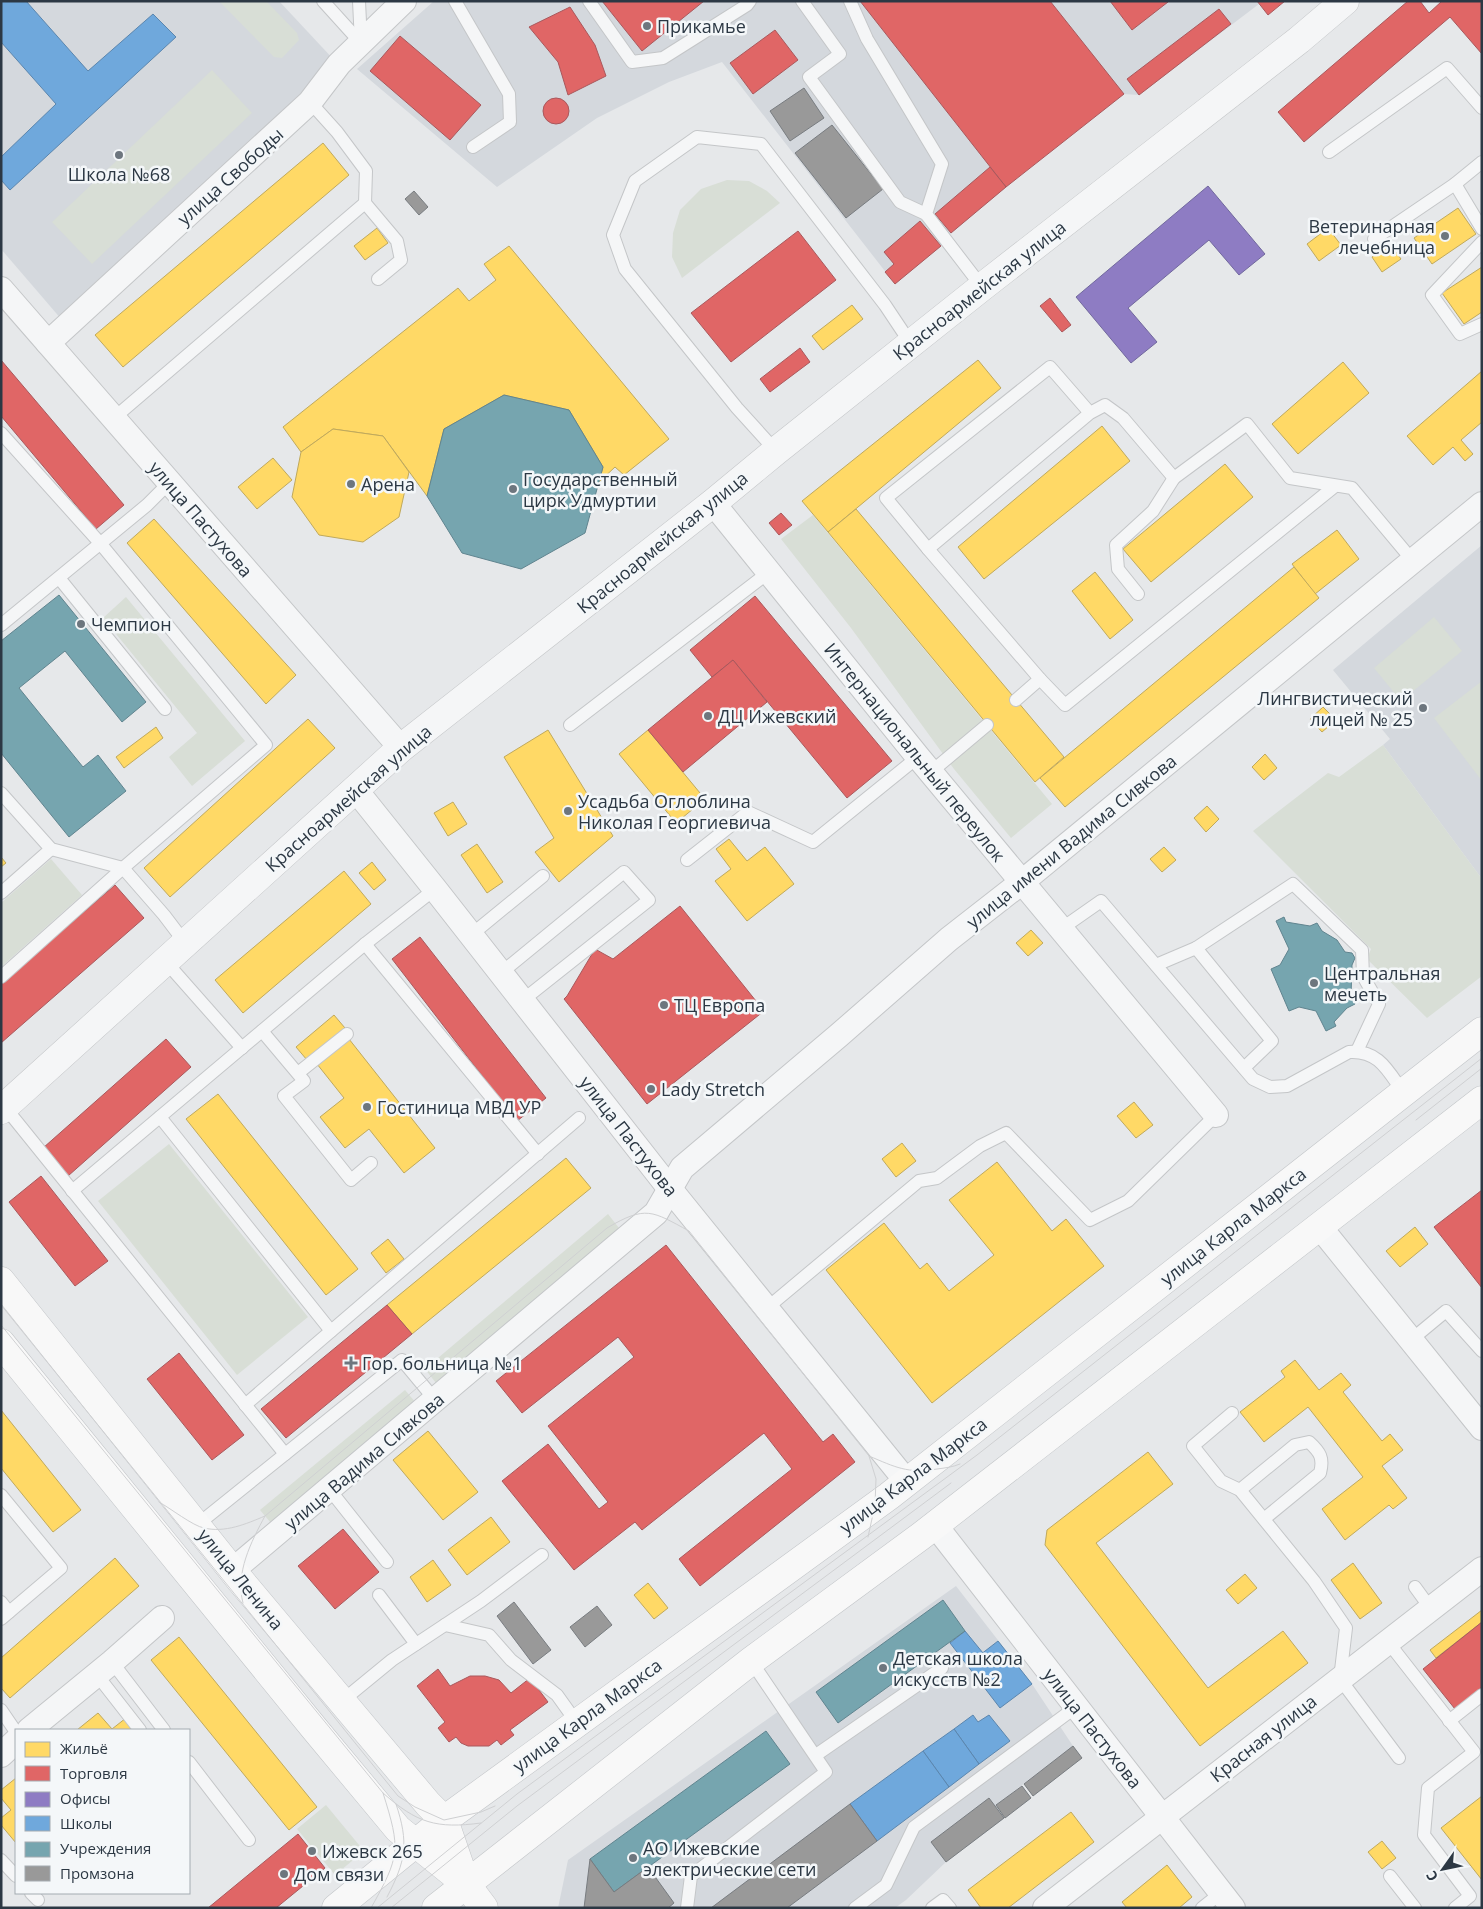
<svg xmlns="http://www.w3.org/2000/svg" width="1483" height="1909" font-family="'Open Sans',sans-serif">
<rect width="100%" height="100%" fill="#e6e8ea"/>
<g fill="#d4d8dd">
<polygon points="1,1 279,1 335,61 62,320 1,249"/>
<polygon points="434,1 1257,1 1259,4 1139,95 1123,94 1006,187 951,233 941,246 895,284 722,62 669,82 597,118 497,187 357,69"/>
<polygon points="1482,545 1482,879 1383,745 1390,739 1333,670"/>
<polygon points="956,1586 1032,1684 1073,1746 996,1805 1005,1818 946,1862 906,1900 895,1908 558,1908 568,1860"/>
</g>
<g fill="#d8ded6">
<polygon points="219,1 266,1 297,33 299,40 282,58 274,57"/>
<polygon points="212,70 252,113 92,264 52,222"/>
<polygon points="727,180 749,181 767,191 780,203 682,278 672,257 673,233 680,210 701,189"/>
<polygon points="813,515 1052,804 1011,838 954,769 851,628 781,539"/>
<polygon points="126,597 245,741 192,786 169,757 197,733 103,618"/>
<polygon points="1434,617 1462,651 1401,701 1374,668"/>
<polygon points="1482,681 1482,781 1434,718"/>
<polygon points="1383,745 1482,879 1482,976 1427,1018 1367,959 1371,949 1253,831 1328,773 1339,777"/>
<polygon points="51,859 82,895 1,967 1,903"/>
<polygon points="169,1144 308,1317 237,1375 98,1201"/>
<polygon points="608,1214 619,1228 436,1383 425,1369"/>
<polygon points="405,1390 416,1403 271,1523 260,1510"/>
<polygon points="326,1805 364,1851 335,1875 297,1829"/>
</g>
<g fill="#ffd966" stroke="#c0a95c">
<polygon points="323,143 349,175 123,367 95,335"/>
<polygon points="1458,208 1476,234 1432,264 1414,238"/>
<polygon points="377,228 388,243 365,260 354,246"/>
<polygon points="1328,228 1341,245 1319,261 1307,244"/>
<polygon points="1390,244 1401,259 1382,272 1372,257"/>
<polygon points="509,246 669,439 624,475 615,467 599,482 603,467 569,410 504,395 444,429 427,496 383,436 333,429 301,452 283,427 458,288 469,301 496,280 484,264"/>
<polygon points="1482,267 1482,312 1464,324 1442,293"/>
<polygon points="852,305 863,319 823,350 812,336"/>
<polygon points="978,360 1001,388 828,532 802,501"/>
<polygon points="1343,362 1369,393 1298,454 1272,424"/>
<polygon points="1482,371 1482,422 1461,440 1473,454 1465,461 1453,447 1433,465 1407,436"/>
<polygon points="1102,426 1130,461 984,579 958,547"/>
<polygon points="333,429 383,436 409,472 399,517 363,542 319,535 292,497 301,452"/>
<polygon points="273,458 292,480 257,509 238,487"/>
<polygon points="1225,464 1253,497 1151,582 1123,549"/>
<polygon points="856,509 1064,757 1035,782 828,532"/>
<polygon points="154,519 296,675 266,704 127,543"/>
<polygon points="1337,530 1359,559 1315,594 1292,564"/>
<polygon points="1294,567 1319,598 1065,807 1040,778"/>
<polygon points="1095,572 1133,620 1110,639 1072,591"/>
<polygon points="1323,707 1336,720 1322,732 1310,719"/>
<polygon points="308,719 335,748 170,897 144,868"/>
<polygon points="156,727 163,738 124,768 116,757"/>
<polygon points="548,730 613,836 559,882 535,852 554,838 504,757"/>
<polygon points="648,730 705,799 676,823 619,754"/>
<polygon points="1265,754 1277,768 1264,780 1252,767"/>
<polygon points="453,802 467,824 448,836 434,813"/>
<polygon points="1207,806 1219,819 1206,832 1194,818"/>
<polygon points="729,839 747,861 765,847 794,884 747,921 715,881 731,869 716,849"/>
<polygon points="477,844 503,882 487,893 461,855"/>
<polygon points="1164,847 1176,860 1162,872 1150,859"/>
<polygon points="1,857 6,863 1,867"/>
<polygon points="372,862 386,880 374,890 359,873"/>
<polygon points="344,871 371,904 243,1013 215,980"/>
<polygon points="1031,930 1043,943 1028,956 1016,943"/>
<polygon points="334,1015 345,1028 307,1060 296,1047"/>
<polygon points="349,1039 435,1148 404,1173 369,1129 345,1148 320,1117 344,1098 317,1064"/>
<polygon points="218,1094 358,1269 326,1295 186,1119"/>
<polygon points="1134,1102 1153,1125 1136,1138 1117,1116"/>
<polygon points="902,1143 916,1161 896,1177 882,1159"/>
<polygon points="566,1158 591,1188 412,1334 387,1305"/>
<polygon points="997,1162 1052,1231 1066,1219 1104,1266 932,1403 826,1270 884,1223 920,1269 927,1263 949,1291 994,1255 949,1200"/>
<polygon points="1415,1227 1428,1244 1400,1267 1386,1251"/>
<polygon points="388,1239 404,1259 386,1273 371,1253"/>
<polygon points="1295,1360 1319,1390 1341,1373 1351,1385 1343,1392 1382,1441 1390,1434 1403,1450 1382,1466 1407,1498 1393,1509 1389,1505 1345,1540 1322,1509 1363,1477 1308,1407 1264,1442 1240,1412 1285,1377 1281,1371"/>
<polygon points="1,1410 81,1510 53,1532 1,1468"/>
<polygon points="428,1431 478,1492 443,1520 393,1460"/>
<polygon points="1148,1452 1173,1484 1096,1543 1208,1688 1283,1631 1308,1663 1200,1746 1045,1545 1047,1530"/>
<polygon points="491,1517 510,1542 467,1575 448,1550"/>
<polygon points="115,1558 139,1586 10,1698 1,1688 1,1658"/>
<polygon points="433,1560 451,1585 427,1602 410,1577"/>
<polygon points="1353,1563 1382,1603 1360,1619 1331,1580"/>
<polygon points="1245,1574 1257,1588 1238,1604 1226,1590"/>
<polygon points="648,1583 668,1608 654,1619 634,1595"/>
<polygon points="1482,1610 1482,1622 1436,1658 1430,1650"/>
<polygon points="179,1637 317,1807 289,1830 151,1660"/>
<polygon points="98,1713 112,1729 126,1718 136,1730 77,1730"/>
<polygon points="16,1778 16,1843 1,1825 1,1818 11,1810 1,1798 1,1790"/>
<polygon points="1482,1796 1482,1880 1441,1828"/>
<polygon points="1071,1812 1094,1842 1008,1908 981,1908 968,1890"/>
<polygon points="1382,1841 1396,1858 1382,1869 1368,1852"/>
<polygon points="1167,1865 1192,1897 1179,1908 1127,1908 1122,1902"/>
</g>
<g fill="#e06666" stroke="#aa585c">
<polygon points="602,1 704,1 642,51"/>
<polygon points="860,1 1050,1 1124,94 1006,187"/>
<polygon points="1110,1 1168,1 1168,2 1132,30"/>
<polygon points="1257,1 1285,1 1268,15"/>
<polygon points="1408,1 1420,1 1429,13 1442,1 1482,1 1482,54 1450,17 1304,142 1278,112"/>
<polygon points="570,7 595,45 606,76 568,95 558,62 529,27"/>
<polygon points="1219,9 1231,24 1139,95 1127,79"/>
<polygon points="775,30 798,60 753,94 730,63"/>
<polygon points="400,36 481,105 450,140 370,71"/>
<circle cx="556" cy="111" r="13"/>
<polygon points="990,167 1006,187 951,233 935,214"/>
<polygon points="920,221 941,246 895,284 885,272 894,264 884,252"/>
<polygon points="798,231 836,280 731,362 691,313"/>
<polygon points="1050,298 1071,325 1062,332 1040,306"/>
<polygon points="800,348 810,362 770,392 760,379"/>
<polygon points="1,360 124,505 96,529 1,416"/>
<polygon points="781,513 792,525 779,535 769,523"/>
<polygon points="755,596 892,761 847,798 733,660 712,677 690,650"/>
<polygon points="733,660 767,702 683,772 648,730"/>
<polygon points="115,885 144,918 1,1043 1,984"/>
<polygon points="680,906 764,1011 647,1104 564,999 567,996 595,949 613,959"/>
<polygon points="420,937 546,1098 517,1121 392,959"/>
<polygon points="166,1039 191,1067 68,1176 43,1148"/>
<polygon points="41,1176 108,1261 75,1286 9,1202"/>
<polygon points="1482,1190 1482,1288 1434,1227"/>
<polygon points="666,1245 823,1442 833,1434 855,1462 700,1586 679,1559 792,1469 764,1433 642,1530 635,1522 574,1570 502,1481 548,1444 599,1509 608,1502 548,1426 634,1357 618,1337 522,1413 496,1381"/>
<polygon points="387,1305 412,1334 286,1438 261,1409"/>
<polygon points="179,1353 244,1435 212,1460 147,1379"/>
<polygon points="343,1529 379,1572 335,1609 298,1566"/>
<polygon points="1482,1622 1482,1687 1455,1709 1423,1669"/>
<polygon points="438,1669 450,1686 470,1676 485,1676 499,1680 511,1693 530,1678 548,1702 510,1730 514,1735 501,1745 497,1740 489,1746 468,1746 461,1743 456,1737 449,1742 438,1728 445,1722 417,1686"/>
<polygon points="298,1834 325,1868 276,1908 208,1908"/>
</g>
<polygon fill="#8e7cc3" stroke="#71689d" points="1208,186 1265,254 1239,275 1209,240 1128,308 1157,342 1131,363 1076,297"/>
<g fill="#6fa8dc" stroke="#5b86ae">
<polygon points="1,1 26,1 88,71 153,14 176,37 10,190 1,180 1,157 56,104 1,42"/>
<polygon points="965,1631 983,1653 967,1665 950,1643"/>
<polygon points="998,1641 1032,1684 1000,1708 967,1665"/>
<polygon points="973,1715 978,1722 989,1715 1010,1741 979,1764 954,1729"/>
<polygon points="954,1729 979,1764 949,1787 923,1751"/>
<polygon points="923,1751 949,1787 877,1841 850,1804"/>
</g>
<g fill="#76a5af" stroke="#60848f">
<polygon points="504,395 569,410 603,467 585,533 521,569 462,553 427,496 444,429"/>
<polygon points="59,595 146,702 122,722 65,651 19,688 83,767 98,755 126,791 69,837 1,753 1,641"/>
<polygon points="1284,917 1286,922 1310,926 1317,923 1322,931 1337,940 1345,952 1352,953 1355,958 1352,965 1351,996 1355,1004 1347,1008 1334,1022 1336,1026 1326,1031 1316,1011 1299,1007 1289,1011 1271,969 1280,965 1289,949 1276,921"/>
<polygon points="943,1600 965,1631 838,1723 816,1692"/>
<polygon points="766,1731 790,1764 614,1892 590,1859"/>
</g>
<g fill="#999" stroke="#787c80">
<polygon points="804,88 824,118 790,141 770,111"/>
<polygon points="832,125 883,189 846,218 795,153"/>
<polygon points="414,191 428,207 419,215 405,199"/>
<polygon points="514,1602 551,1650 533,1664 497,1616"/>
<polygon points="597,1606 612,1625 585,1647 570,1627"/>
<polygon points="1073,1746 1082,1758 1033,1796 1024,1784"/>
<polygon points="1022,1786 1031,1798 1005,1818 996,1805"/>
<polygon points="989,1798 1004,1818 946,1862 931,1842"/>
<polygon points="850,1804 877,1841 787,1908 711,1908"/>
<polygon points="590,1859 614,1892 648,1867 674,1903 668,1908 584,1908"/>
</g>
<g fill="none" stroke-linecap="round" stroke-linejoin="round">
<defs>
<g id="service">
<polyline points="323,1 361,43"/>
<polyline points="359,1 361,43"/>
<polyline points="455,1 509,94 510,122 473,147"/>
<polyline points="589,1 632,62 663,58 747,5 750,1"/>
<polyline points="802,1 840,54 809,77 900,202 926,214"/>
<polyline points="850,1 867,39 942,164 926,214 982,287"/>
<polyline points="1329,152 1447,68 1482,108"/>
<polyline points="1482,162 1455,184 1482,229"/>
<polyline points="365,203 397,241 401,260 378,279"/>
<polyline points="1374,239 1455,184"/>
<polyline points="1482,242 1432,295 1460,334 1482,324"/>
<polyline points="1090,413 1050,367 886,498 928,549 1090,413 1105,405 1123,418 1174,478 1247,424 1290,478 1352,488 1413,561"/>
<polyline points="114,418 365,203 366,171 337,132 310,102"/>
<polyline points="1,433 100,543 266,745 123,868 1,977"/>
<polyline points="776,451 737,408 625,269 613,235 635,181 697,137 761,144 885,305 911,344"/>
<polyline points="928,549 1040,679 1065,705 1335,486"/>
<polyline points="59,578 165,709"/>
<polyline points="1138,594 1118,569 1116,545 1153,511 1174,478"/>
<polyline points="1,625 147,505 169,483"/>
<polyline points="1016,700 1040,679"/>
<polyline points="570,725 769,572"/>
<polyline points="931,772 987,725"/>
<polyline points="1,793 51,849 123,868 164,915 186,944"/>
<polyline points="687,860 748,812 813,842 918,757"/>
<polyline points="1,893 51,849"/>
<path d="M 1061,929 L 1101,901 L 1253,1079 L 1270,1087 L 1287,1086 L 1349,1052 C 1379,1050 1388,1071 1403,1092"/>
<polyline points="471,935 543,876"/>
<polyline points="365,944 538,1154"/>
<polyline points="1196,948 1293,884 1362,950 1363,976 1379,1004 1357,1051"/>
<polyline points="166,962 242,1048"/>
<polyline points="1156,965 1196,948 1272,1041 1244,1068"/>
<polyline points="501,973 624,872 649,900 523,1000"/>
<polyline points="262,1031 304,1081 284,1096 351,1180 371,1163"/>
<polyline points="298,1073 347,1034"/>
<polyline points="4,1106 285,1454"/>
<polyline points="160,1117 331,1331"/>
<polyline points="72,1191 365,944 435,889"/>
<polyline points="767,1308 919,1181 937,1178 980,1146 1006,1133 1090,1220 1128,1201 1216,1115"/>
<polyline points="1411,1340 1446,1311 1482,1351"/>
<polyline points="245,1405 579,1118"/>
<polyline points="1232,1413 1193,1446 1221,1481 1240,1490 1314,1581 1346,1628 1340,1679 1399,1758"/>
<polyline points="330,1490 387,1562"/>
<path d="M 1240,1490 L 1295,1445 L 1309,1442 C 1320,1452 1324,1458 1320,1473 L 1264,1519"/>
<polyline points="1,1495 61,1568 1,1619"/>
<polyline points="197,1525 402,1360 436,1401"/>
<polyline points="1415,1587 1431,1609"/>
<polyline points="379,1595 416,1644"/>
<polyline points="1,1602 9,1612"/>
<polyline points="445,1625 489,1635 511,1660 557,1695 577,1723"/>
<polyline points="1388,1642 1474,1752 1428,1788 1424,1835 1470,1896 1455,1908"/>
<polyline points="112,1662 164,1730"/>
<polyline points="97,1675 140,1730"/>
<polyline points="342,1701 392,1660 481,1601 542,1555"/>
<polyline points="1,1710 16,1732"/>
<polyline points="1449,1721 1482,1695"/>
<polyline points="816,1755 942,1668"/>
<polyline points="189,1762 249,1840"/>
<polyline points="1,1860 16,1876"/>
<polyline points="1390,1876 1415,1908"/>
<polyline points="31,1893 38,1900"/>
<polyline points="687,1908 691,1876 826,1772 751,1661"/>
<polyline points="855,1908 886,1885 914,1827 1076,1707"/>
<polyline points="932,1908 943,1900 950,1908"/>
<polyline points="1202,1908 1221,1893"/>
</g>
<g id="minor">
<polyline points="1,289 401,748"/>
<polyline points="48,343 310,102 339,64 404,1"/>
<polyline points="713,503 918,757 1216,1115"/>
<polyline points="355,789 435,889 670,1189 907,1482"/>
<polyline points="1319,1226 1482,1428"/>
<polyline points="935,1525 1233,1908"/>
<polyline points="233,1570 656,1213 682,1168 838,1036 949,939 1022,882 1482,504"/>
<polyline points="29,1730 112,1662 162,1618"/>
<polyline points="1,1755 16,1741"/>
<polyline points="1045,1908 1482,1569"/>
</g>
<polyline id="tertiary" points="1,1110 401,748 713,503 776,451 982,287 1299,40 1345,1"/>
<polyline id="secondary" points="466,1884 484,1908"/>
<g id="primary">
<polyline points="1,1281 240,1580 428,1804 444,1820 466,1884"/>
<polyline points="1,1343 314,1728 398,1829 465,1883"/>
<polyline points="336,1908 444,1820 889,1496 1482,1031"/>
<polyline points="436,1908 751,1661 921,1536 1482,1100"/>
</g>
</defs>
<use href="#service" stroke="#c4c6c8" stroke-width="14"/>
<use href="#minor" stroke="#c4c6c8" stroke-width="26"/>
<use href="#tertiary" stroke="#c4c6c8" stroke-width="29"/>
<use href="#secondary" stroke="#c4c6c8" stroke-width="29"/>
<use href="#primary" stroke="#c2c5c8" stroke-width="29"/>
<use href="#service" stroke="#f5f6f7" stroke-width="12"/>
<use href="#minor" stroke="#f5f6f7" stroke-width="24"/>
<use href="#tertiary" stroke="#f5f6f7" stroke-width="28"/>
<use href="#secondary" stroke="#f8f8f8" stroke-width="28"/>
<use href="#primary" stroke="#f8f8f8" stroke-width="28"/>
<g stroke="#cfd0d2" stroke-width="1">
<polyline points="1416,1120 1482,1068"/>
<polyline points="1,1305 398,1796 415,1807 444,1820 481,1812 495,1806"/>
<path d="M 1,1325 L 383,1793 C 417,1823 436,1829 481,1823"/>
<path d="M 869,1456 C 895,1467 908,1474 937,1469 C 945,1468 953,1467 960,1464"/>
<path d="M 159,1502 C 170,1508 193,1526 204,1528 C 225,1533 246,1524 265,1516 L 607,1228 C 646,1205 652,1211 689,1231 L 869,1456 L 876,1479 L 875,1505 L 868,1537"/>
<path d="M 243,1603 C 235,1573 251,1542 265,1516"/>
<path d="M 387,1897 C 406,1861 409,1843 396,1804"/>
<path d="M 371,1908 C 400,1856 401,1850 383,1793"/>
<polyline points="377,1908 517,1794 977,1455 1482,1058"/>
<polyline points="391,1908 517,1806 951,1483"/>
</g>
</g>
<g fill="#6d767e" stroke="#f4f7f9" stroke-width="2">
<circle cx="647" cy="26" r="5"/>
<circle cx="119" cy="155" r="5"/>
<circle cx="1445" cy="236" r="5"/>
<circle cx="351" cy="484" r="5"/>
<circle cx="513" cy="489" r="5"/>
<circle cx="81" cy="624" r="5"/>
<circle cx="1423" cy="708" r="5"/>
<circle cx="708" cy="716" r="5"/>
<circle cx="568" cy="811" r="5"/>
<circle cx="1314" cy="983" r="5"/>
<circle cx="664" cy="1005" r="5"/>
<circle cx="651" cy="1089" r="5"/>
<circle cx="367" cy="1107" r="5"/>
<path d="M348.5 1355.5h5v5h5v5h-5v5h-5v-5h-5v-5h5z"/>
<circle cx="883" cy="1668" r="5"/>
<circle cx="312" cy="1851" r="5"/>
<circle cx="633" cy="1858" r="5"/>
<circle cx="284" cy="1874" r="5"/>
</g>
<g text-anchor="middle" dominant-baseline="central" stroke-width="5" stroke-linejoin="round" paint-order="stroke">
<g font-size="18" fill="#2c3844" stroke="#f4f7f9" text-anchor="start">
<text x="657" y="26">Прикамье</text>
<text x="119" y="174" text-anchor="middle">Школа №68</text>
<text x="1435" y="226" text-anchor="end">Ветеринарная<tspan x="1435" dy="21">лечебница</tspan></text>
<text x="523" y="479">Государственный<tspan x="523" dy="21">цирк Удмуртии</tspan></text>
<text x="361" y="484">Арена</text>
<text x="91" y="624">Чемпион</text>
<text x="1413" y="698" text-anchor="end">Лингвистический<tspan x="1413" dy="21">лицей № 25</tspan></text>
<text x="718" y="716">ДЦ Ижевский</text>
<text x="578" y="801">Усадьба Оглоблина<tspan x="578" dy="21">Николая Георгиевича</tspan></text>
<text x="1324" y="973">Центральная<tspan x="1324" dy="21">мечеть</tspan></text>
<text x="674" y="1005">ТЦ Европа</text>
<text x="661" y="1089">Lady Stretch</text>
<text x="377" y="1107">Гостиница МВД УР</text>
<text x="362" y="1363">Гор. больница №1</text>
<text x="893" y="1658">Детская школа<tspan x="893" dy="21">искусств №2</tspan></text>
<text x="643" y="1848">АО Ижевские<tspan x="643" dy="21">электрические сети</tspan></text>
<text x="322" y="1851">Ижевск 265</text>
<text x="294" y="1874">Дом связи</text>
</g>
<g font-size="18" fill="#2c3844" stroke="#f4f7f9">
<text transform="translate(230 176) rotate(-42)">улица Свободы</text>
<text transform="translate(979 290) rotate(-38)">Красноармейская улица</text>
<text transform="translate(201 519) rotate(49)">улица Пастухова</text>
<text transform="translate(662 542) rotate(-39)">Красноармейская улица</text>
<text transform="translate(915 752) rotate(51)">Интернациональный переулок</text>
<text transform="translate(348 798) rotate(-41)">Красноармейская улица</text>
<text transform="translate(1071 841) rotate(-39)">улица имени Вадима Сивкова</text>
<text transform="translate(629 1136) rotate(52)">улица Пастухова</text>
<text transform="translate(1233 1226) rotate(-38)">улица Карла Маркса</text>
<text transform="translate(364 1461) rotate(-40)">улица Вадима Сивкова</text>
<text transform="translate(913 1475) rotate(-37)">улица Карла Маркса</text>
<text transform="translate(241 1579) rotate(51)">улица Ленина</text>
<text transform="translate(587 1715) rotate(-36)">улица Карла Маркса</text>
<text transform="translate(1093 1728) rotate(52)">улица Пастухова</text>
<text transform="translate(1263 1738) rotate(-38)">Красная улица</text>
</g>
</g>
<rect width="1483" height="1909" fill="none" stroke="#2c3844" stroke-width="5"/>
<rect x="15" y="1729" width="175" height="165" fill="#f4f7f9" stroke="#a4abb1"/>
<rect x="25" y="1742" width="25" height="15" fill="#ffd966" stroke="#a4abb1"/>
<text x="60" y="1754" font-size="15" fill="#2c3844">Жильё</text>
<rect x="25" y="1766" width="25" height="15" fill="#e06666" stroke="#a4abb1"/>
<text x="60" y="1779" font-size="15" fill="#2c3844">Торговля</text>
<rect x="25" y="1792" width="25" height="15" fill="#8e7cc3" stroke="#a4abb1"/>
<text x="60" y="1804" font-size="15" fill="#2c3844">Офисы</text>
<rect x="25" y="1816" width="25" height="15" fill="#6fa8dc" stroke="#a4abb1"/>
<text x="60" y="1829" font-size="15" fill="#2c3844">Школы</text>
<rect x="25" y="1842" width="25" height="15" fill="#76a5af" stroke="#a4abb1"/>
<text x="60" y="1854" font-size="15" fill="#2c3844">Учреждения</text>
<rect x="25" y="1866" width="25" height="15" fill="#999999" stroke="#a4abb1"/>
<text x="60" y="1879" font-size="15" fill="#2c3844">Промзона</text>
<g transform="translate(1443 1869) rotate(237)" stroke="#f4f7f9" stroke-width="4" paint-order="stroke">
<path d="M0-4L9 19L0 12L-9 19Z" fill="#2c3844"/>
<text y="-8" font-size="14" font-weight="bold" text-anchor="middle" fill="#2c3844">С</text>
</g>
</svg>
